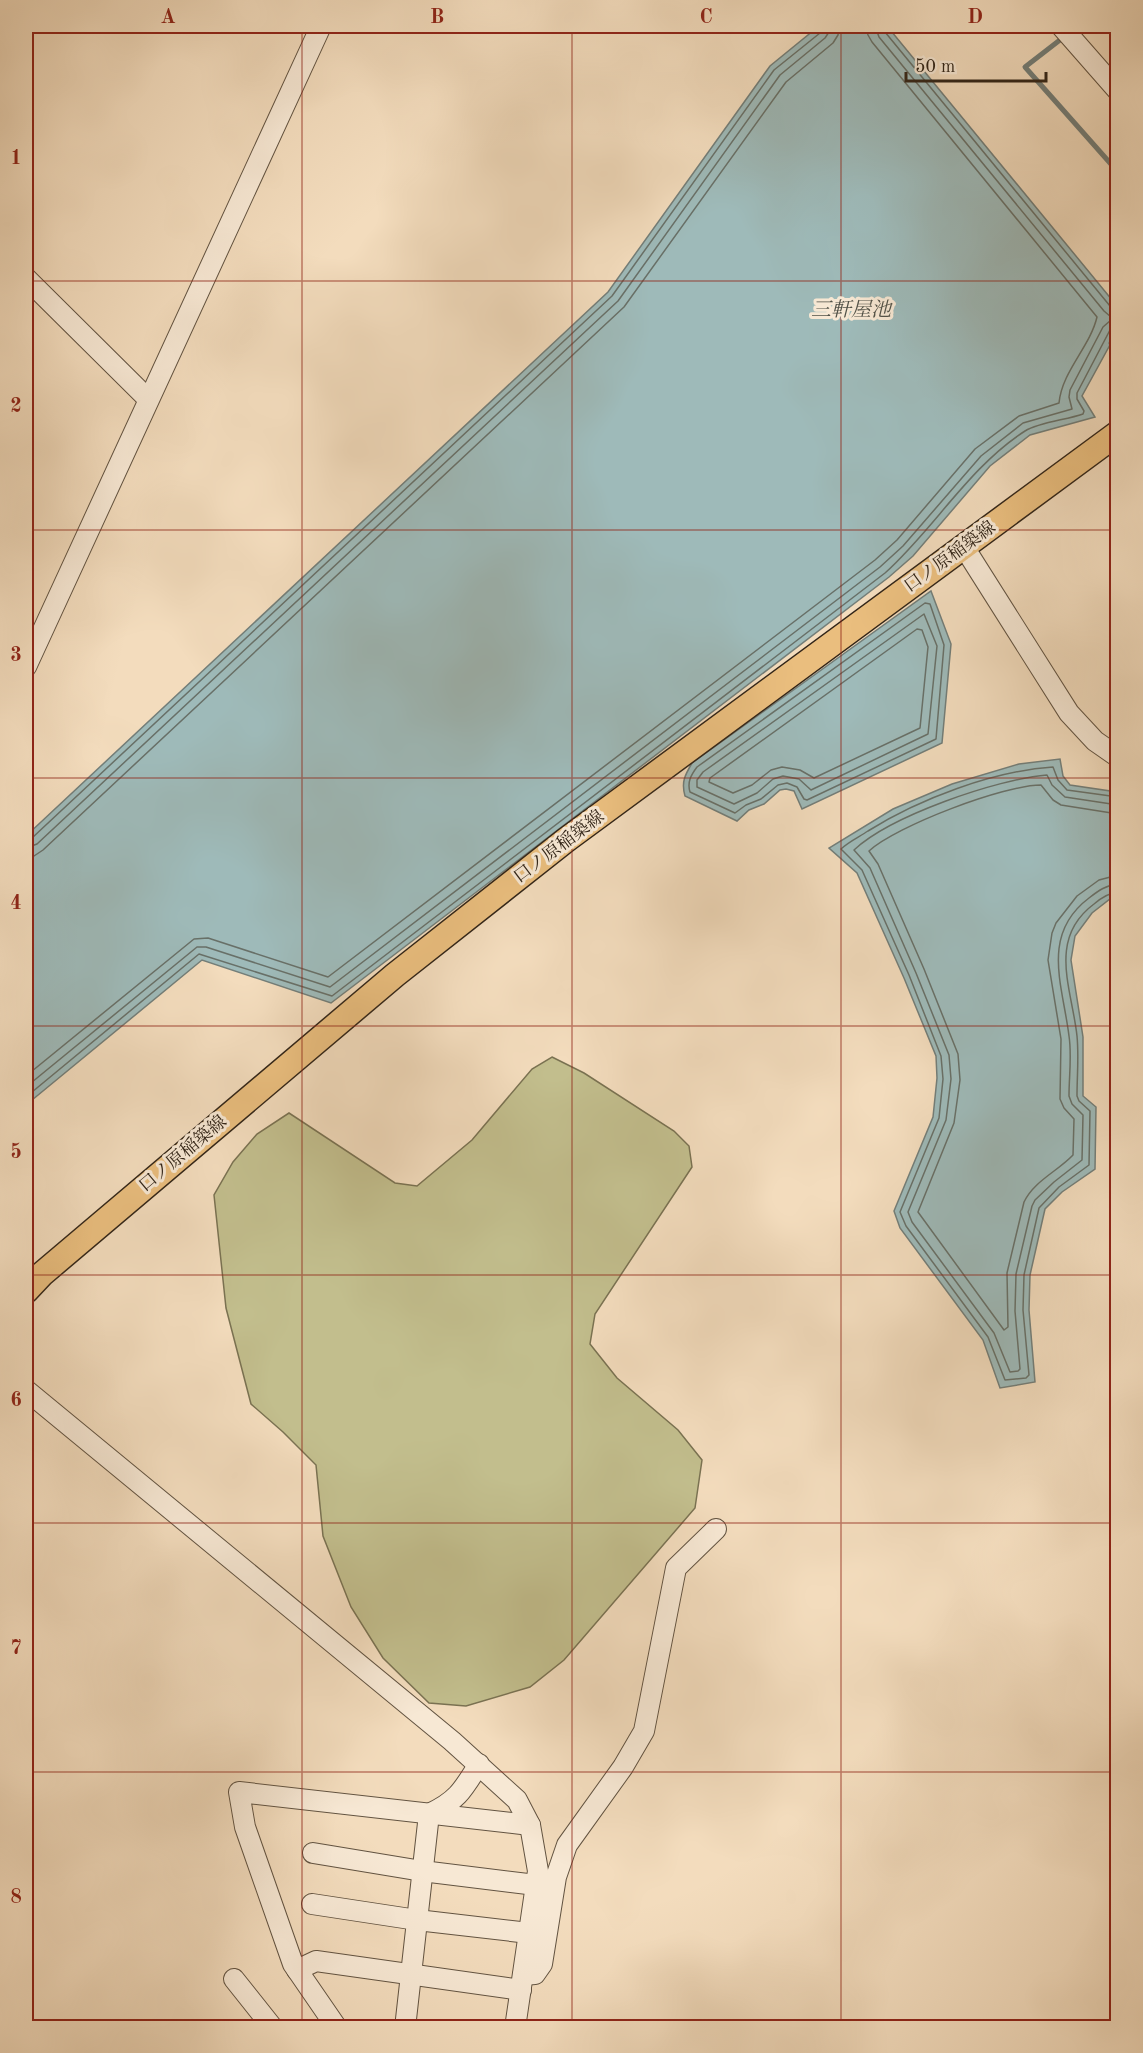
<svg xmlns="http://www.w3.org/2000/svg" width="1143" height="2053" font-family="'Old Standard TT','Noto Serif JP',serif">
<rect width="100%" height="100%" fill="#f3dcbd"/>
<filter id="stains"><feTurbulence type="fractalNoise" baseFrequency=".00333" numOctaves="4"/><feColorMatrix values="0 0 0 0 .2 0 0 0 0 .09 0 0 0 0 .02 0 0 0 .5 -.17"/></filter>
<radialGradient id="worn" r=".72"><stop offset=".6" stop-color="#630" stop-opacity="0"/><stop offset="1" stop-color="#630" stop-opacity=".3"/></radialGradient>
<polygon fill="#c2be8d" stroke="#7a7252" stroke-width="1.5" points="552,1057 584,1073 674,1131 689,1146 692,1167 595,1314 590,1344 617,1378 678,1430 702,1460 695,1508 564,1660 530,1687 466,1706 429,1703 383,1658 351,1607 323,1536 316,1465 283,1432 251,1404 226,1308 214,1195 233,1162 257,1134 289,1113 395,1183 417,1186 472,1140 532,1069"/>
<g fill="#9ebab9" stroke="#737e79" stroke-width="1.5">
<polygon points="819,26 887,26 1117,306 1117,326 1111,343 1082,396 1095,417 1030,435 990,466 913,556 889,577 331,1003 202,960 26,1105 26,836 608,292 770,66"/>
<path d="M 931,591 L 951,644 L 942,743 L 802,809 L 794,791 L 786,789 L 780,790 L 764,804 L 749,810 L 737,821 L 685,796 C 681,782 685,775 692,763 Z"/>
<polygon points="1060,759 1063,776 1070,785 1117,792 1117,897 1110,899 1092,913 1075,936 1071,960 1083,1037 1083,1096 1096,1107 1095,1169 1062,1192 1045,1209 1030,1275 1029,1310 1035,1382 1000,1388 983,1340 900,1228 894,1211 933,1117 937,1078 936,1056 904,978 857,873 829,848 893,809 952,784 1019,764"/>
</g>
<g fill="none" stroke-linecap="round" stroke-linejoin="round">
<g stroke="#687068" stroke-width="1.5">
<polyline points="883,26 885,32 1110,306 1118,309"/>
<path d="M 925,603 L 930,604 L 944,645 L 936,739 L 807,800 L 804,799 L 797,787 L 787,783 L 778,785 L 761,799 L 746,805 L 735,813 L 690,792 C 687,782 691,775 697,767 Z"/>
<polygon points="924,614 937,646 928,734 811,790 799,779 783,776 773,779 757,793 734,804 697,787 697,780 703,772"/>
<polygon points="917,629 922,630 928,647 920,728 814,778 800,770 782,767 771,770 752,785 733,793 709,782 710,778"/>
<path d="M 1118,797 L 1067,790 L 1058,780 L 1053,767 C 993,771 919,799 868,831 C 859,837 848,842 841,849 L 862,870 L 909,975 L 941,1056 L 943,1079 L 939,1118 L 900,1212 L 906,1226 L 988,1337 L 1005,1380 L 1026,1378 L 1029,1375 L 1023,1310 L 1024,1275 L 1039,1208 L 1059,1187 L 1089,1165 L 1090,1111 L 1079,1101 L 1077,1096 C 1077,1076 1079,1056 1077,1036 C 1072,989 1047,939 1094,904 C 1101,898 1108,893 1118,892"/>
<path d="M 1118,805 L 1065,797 L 1052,785 L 1047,775 C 997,779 890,816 854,850 L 870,868 L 916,973 L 949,1055 L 951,1079 L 946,1120 L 908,1212 L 912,1222 L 994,1333 L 1010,1372 L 1018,1371 L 1020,1369 L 1015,1311 L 1016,1274 L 1032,1206 L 1035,1200 L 1054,1182 L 1082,1160 L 1083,1115 L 1072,1104 L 1069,1096 C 1069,1076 1072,1055 1069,1036 C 1063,986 1040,935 1089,898 C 1098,891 1106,885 1118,884"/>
<path d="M 1118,814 L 1061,805 L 1053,800 L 1041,785 C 1004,785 896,826 869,851 L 878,864 L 924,969 L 958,1054 L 960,1080 L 954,1123 L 918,1212 L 1004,1330 L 1008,1327 L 1007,1273 L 1024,1202 C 1034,1181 1058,1171 1073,1155 L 1074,1119 L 1064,1108 L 1060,1099 L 1061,1039 L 1048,960 L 1052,933 L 1056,923 L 1077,896 L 1099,880 L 1118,875"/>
<polyline points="26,840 32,838 612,296 774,70 820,33 823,26"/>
<polyline points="26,848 37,844 618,301 780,75 825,38 829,32 830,26"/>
<polyline points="26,857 34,856 43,850 624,307 786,82 833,43 838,35 839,26"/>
<path d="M 26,1076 L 194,939 L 208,938 L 328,977 L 875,560 L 897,540 L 975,449 L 1019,416 L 1059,403 C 1062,371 1090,347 1097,317 L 872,42 L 868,35 L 866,26"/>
<polyline points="26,1087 197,947 206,947 330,987 880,567 903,546 981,456 1023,423 1072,409 1069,397 1070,390 1103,327 1111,320 1111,317 1104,311 879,37 875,26"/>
<path d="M 26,1097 L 199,954 L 332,996 L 885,573 C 934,529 969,467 1025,431 C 1040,422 1066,420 1083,414 L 1084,411 L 1077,399 L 1077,393 L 1110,330 L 1118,327"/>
</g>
<g stroke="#737e79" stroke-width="5">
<polyline points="1078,26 1025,67 1118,172"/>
<polyline points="1111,343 1118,347"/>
</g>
<defs>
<g id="minor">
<polyline points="1061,26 1118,91"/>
<polyline points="26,278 148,399"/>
<polyline points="964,547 1069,713 1095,741 1118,757"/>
<polyline points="26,667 321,26"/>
<polyline points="26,1390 452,1741 517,1800 530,1825 538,1871 515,2028"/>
<polyline points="313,1853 422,1871 536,1885"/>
<polyline points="312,1904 417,1920 529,1933"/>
<polyline points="297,1970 316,1961 521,1990"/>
<polyline points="523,1975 535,1974 542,1964 556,1877 567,1845 623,1767 644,1731 676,1568 716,1529"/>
<polyline points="234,1979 273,2028"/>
<polyline points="337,2028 293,1964 245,1827 239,1792 530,1825"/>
<path d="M 405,2028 L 429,1814 C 457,1801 463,1790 479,1764"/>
</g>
<polyline id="major" points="26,1291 42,1274 395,975 566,840 1118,433"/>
</defs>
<use href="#minor" stroke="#625341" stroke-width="22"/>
<use href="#major" stroke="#322518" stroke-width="27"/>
<use href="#minor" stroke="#f7e8d4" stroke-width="20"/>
<use href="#major" stroke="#eabe7e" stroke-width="24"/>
</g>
<path fill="none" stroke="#8f2418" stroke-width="1.5" stroke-opacity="0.55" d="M 302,26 L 302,2028M 572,26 L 572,2028M 841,26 L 841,2028M 26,281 L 1118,281M 26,530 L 1118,530M 26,778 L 1118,778M 26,1026 L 1118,1026M 26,1275 L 1118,1275M 26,1523 L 1118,1523M 26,1772 L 1118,1772"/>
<g text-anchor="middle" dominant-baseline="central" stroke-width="6" stroke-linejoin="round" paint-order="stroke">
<g font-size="18" fill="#322518" stroke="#f7e8d4">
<text transform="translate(950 557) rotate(-36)">口ノ原稲築線</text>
<text transform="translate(559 847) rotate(-37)">口ノ原稲築線</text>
<text transform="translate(183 1154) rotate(-40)">口ノ原稲築線</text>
</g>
<g font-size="20" font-style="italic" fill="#525248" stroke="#f7e8d4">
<text x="851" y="311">三軒屋池</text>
</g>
</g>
<rect width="1143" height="2053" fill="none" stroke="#f3dcbd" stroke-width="66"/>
<path d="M906 72v9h140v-9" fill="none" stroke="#322518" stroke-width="3"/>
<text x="915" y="72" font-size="18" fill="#322518" stroke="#f7e8d4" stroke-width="4.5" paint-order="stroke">50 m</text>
<rect x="33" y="33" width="1077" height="1987" fill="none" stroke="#8f2418" stroke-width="2"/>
<g font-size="20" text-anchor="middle" font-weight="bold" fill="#8f2418">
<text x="168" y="23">A</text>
<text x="437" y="23">B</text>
<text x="706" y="23">C</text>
<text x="975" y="23">D</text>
<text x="16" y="164">1</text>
<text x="16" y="412">2</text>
<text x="16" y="661">3</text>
<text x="16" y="909">4</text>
<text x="16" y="1158">5</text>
<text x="16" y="1406">6</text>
<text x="16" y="1654">7</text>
<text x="16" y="1903">8</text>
</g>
<rect width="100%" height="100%" filter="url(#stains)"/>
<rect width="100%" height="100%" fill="url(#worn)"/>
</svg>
